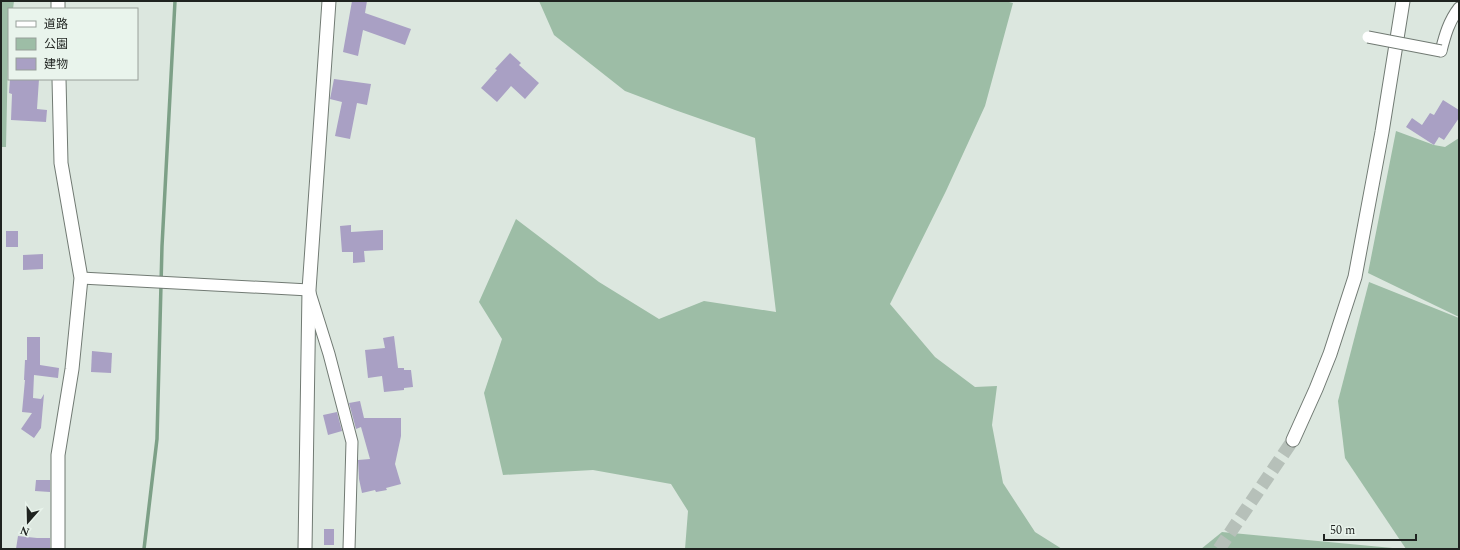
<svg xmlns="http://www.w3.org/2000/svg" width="1460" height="550" font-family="Spectral,'Noto Sans JP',serif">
<rect width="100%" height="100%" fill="#dce7df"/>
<g fill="#9dbda6">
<polygon points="1,1 14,1 13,9 9,9 6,147 1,147"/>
<polygon points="539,1 1005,1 1013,3 985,106 946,191 890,304 935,357 975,387 997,386 992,425 1003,483 1035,532 1062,549 685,549 688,511 671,484 593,470 503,475 484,393 502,339 479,302 516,219 599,282 659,319 704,301 776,312 755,138 675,110 625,91 554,35"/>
<polygon points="1396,131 1434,145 1445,147 1459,138 1459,317 1368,273"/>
<polygon points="1369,282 1459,318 1459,549 1406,549 1345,458 1338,401"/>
<polygon points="1222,532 1403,549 1201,549"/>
</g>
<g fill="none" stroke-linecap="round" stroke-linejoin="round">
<polyline stroke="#7da087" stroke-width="3.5" points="144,549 157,439 162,246 175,1"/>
</g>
<g fill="#a9a0c4">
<polygon points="352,1 367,1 365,13 411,29 405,45 363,30 358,56 343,52"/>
<polygon points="510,53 521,63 519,65 539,83 525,99 511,86 497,102 481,88 497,70 495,69"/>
<polygon points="10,79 39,79 37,109 47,110 46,122 11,120 12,94 9,93"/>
<polygon points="334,79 371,84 367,105 357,103 350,139 335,136 342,102 330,99"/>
<polygon points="1443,100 1459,110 1459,118 1444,140 1439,137 1434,145 1406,127 1412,118 1422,125 1430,113 1434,115"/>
<polygon points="351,225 351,232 383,230 383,250 364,251 365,262 353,263 353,252 342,252 340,226"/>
<rect x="6" y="231" width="12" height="16"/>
<polygon points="43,254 43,269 23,270 23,255"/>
<polygon points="394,336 398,368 404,368 404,370 411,370 413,387 404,388 404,390 384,392 382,376 368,378 365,350 385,348 383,338"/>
<polygon points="27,337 40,337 40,365 59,368 58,378 34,375 33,398 41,399 44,394 41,428 34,438 21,429 32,413 22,412 25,380 24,380 25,360 27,360"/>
<polygon points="92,351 112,353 111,373 91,372"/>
<polygon points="360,401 364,418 401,418 401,436 395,464 401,484 386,488 387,490 376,492 375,490 362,493 359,479 358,460 370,459 361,427 356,429 349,403"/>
<polygon points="337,412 342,431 328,435 323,415"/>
<polygon points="36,480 50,480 50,492 35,491"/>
<rect x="324" y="529" width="10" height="16"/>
<polygon points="18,536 37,538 50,538 50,549 16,549"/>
</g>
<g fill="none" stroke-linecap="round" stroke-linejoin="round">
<polyline stroke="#b6c0b9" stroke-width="13" stroke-dasharray="13 6" stroke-linecap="butt" points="1219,549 1293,440"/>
<defs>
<g id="minor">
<path d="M 1441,51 C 1445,35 1449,21 1459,8"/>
<polyline points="81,278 309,290 329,354 352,442 349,549"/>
</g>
<g id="tertiary">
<polyline points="58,1 58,9"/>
<polyline points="1293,440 1316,389 1330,354 1355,277 1382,132 1403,1"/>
<polyline points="58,549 58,455 72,369 81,278 61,163 59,79"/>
<polyline points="305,549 309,290 329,1"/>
</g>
</defs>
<use href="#minor" stroke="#717a73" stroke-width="13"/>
<use href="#tertiary" stroke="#717a73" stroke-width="15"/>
<use href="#minor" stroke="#fff" stroke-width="11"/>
<use href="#tertiary" stroke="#fff" stroke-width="13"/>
<defs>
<polyline id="minor-bridge" points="1368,37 1441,51"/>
</defs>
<use href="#minor-bridge" stroke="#717a73" stroke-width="13" stroke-linecap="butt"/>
<use href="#minor-bridge" stroke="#fff" stroke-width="11"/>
</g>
<rect width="1460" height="550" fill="none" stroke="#1f2320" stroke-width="4"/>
<rect x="8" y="8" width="130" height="72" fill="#e9f4ec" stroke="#98a09a"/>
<rect x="16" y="21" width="20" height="6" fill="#ffffff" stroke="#98a09a"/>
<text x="44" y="28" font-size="12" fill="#1f2320">道路</text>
<rect x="16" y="38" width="20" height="12" fill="#9dbda6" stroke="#98a09a"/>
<text x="44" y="48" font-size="12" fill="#1f2320">公園</text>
<rect x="16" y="58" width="20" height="12" fill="#a9a0c4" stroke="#98a09a"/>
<text x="44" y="68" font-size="12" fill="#1f2320">建物</text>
<g transform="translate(28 522) rotate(200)" stroke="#e9f4ec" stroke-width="3" paint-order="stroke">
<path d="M0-3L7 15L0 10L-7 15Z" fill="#1f2320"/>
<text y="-6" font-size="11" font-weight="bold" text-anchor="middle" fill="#1f2320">N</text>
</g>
<path d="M1324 534v6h92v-6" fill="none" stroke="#1f2320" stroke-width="2"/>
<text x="1330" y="534" font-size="12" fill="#1f2320" stroke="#e9f4ec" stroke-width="3" paint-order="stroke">50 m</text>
</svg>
